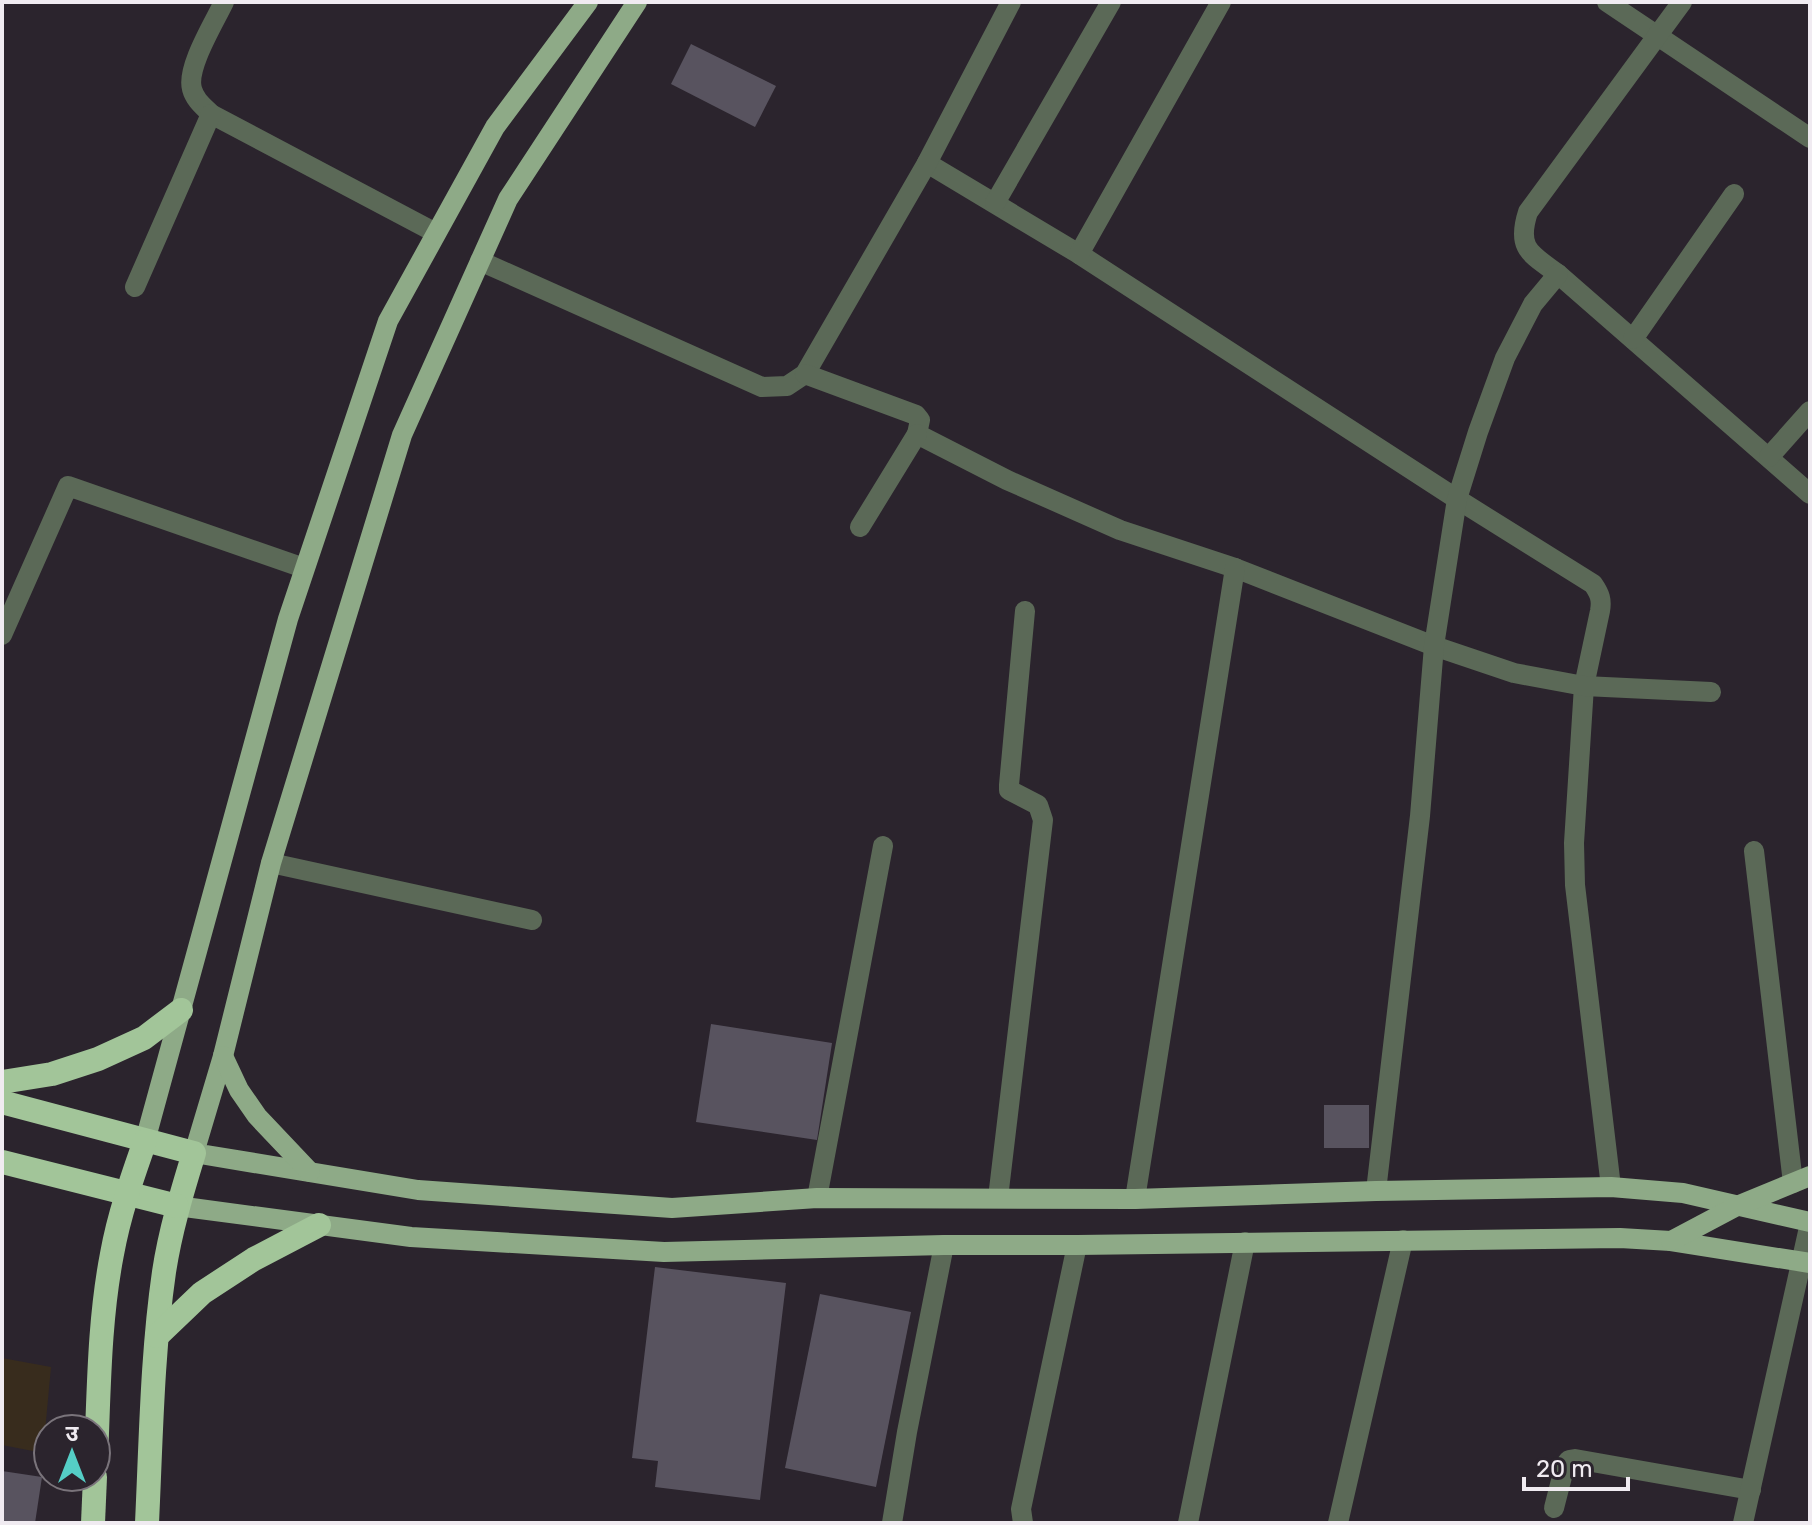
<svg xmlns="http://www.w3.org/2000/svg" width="1812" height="1525" font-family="Rubik,'Noto Sans Devanagari',sans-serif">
<rect width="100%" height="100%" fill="#2b242d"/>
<polygon fill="#382c1d" points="2,1358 51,1367 43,1453 2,1445"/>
<g fill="#58535f">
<polygon points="691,44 776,86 755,127 671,84"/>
<polygon points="711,1024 832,1043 817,1140 696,1122"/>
<rect x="1324" y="1105" width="45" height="43"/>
<polygon points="655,1267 786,1283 760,1500 655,1487 658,1461 632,1458"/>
<polygon points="820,1294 911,1312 876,1487 785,1468"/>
<polygon points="2,1471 42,1477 35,1523 2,1523"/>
</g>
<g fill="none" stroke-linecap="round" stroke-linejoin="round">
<g stroke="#5b6957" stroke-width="20">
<path d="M 224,2 C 214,23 186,68 192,89 C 195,100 203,106 211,114 L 436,233"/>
<polyline points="1607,2 1810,138"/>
<path d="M 1682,2 L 1528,212 C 1516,249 1531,254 1558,274 L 1810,494"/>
<path d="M 927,163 L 1079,254 L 1457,499 L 1593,584 C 1600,594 1602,600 1600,611 L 1584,686 L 1574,843 L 1575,885 L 1611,1187"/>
<polyline points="995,203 1111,2"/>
<polyline points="1079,254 1221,2"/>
<polyline points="480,261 762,387 787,386 805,374 927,163 1011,2"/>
<polyline points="135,287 211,114"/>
<polyline points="1633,339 1734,194"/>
<polyline points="805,374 916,415 920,420 917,434 1007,480 1120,530 1235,568 1434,646 1514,673 1584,686 1711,692"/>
<polyline points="1769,457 1810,411"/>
<polyline points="860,527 917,434"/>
<polyline points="2,635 68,486 304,568"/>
<polyline points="1754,851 1793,1183"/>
<polyline points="271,863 532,920"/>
<polyline points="1376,1191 1420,816 1434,646 1457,499 1478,432 1505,358 1533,304 1558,274"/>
<polyline points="817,1198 883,846"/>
<polyline points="998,1198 1043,820 1038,805 1009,790 1009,785 1025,611"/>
<polyline points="1135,1199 1235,568"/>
<polyline points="1554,1508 1565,1465 1569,1460 1575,1459 1751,1490"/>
<polyline points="892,1523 907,1432 944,1245"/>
<polyline points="1023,1523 1021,1509 1077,1245"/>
<polyline points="1188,1523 1245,1242"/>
<polyline points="1338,1523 1403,1240"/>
<polyline points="1743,1523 1810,1223"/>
</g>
<g stroke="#8eaa87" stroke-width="20">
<polyline points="637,2 508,199 402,435 271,863 223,1056 194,1153 418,1190 672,1208 817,1198 1135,1199 1376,1191 1611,1187 1683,1193 1810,1222"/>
<polyline points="223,1056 239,1090 257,1116 310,1172"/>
<polyline points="145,1141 288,619 388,321 495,127 588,2"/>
<polyline points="177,1206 411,1237 664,1252 944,1245 1077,1245 1620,1238 1671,1241 1810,1263"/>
<polyline points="1671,1241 1737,1206 1810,1176"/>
</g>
<g stroke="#a2c599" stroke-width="24">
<polyline points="2,1082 52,1074 98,1059 144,1038 181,1010"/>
<path d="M 2,1102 L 194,1153 C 182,1192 170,1232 164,1272 C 152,1355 151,1440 147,1523"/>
<polyline points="2,1162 177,1206"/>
<polyline points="157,1336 202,1293 254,1259 319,1225"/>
<path d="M 96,1458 C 99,1390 99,1321 112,1254 C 119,1215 132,1178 145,1141"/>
<polyline points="93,1523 95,1477"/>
</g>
</g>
<rect width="1812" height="1525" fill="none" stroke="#f0ebf1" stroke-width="8"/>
<g transform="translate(72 1453)"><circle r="38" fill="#2b242d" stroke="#7a747b" stroke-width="2"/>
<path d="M0-6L14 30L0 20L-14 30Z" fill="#55cec6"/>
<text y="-12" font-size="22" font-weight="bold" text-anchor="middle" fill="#f0ebf1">उ</text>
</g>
<path d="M1524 1477v12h104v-12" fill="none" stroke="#f0ebf1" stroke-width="4"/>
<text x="1536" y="1477" font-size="24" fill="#f0ebf1" stroke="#2b242d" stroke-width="6" paint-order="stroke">20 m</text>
</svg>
